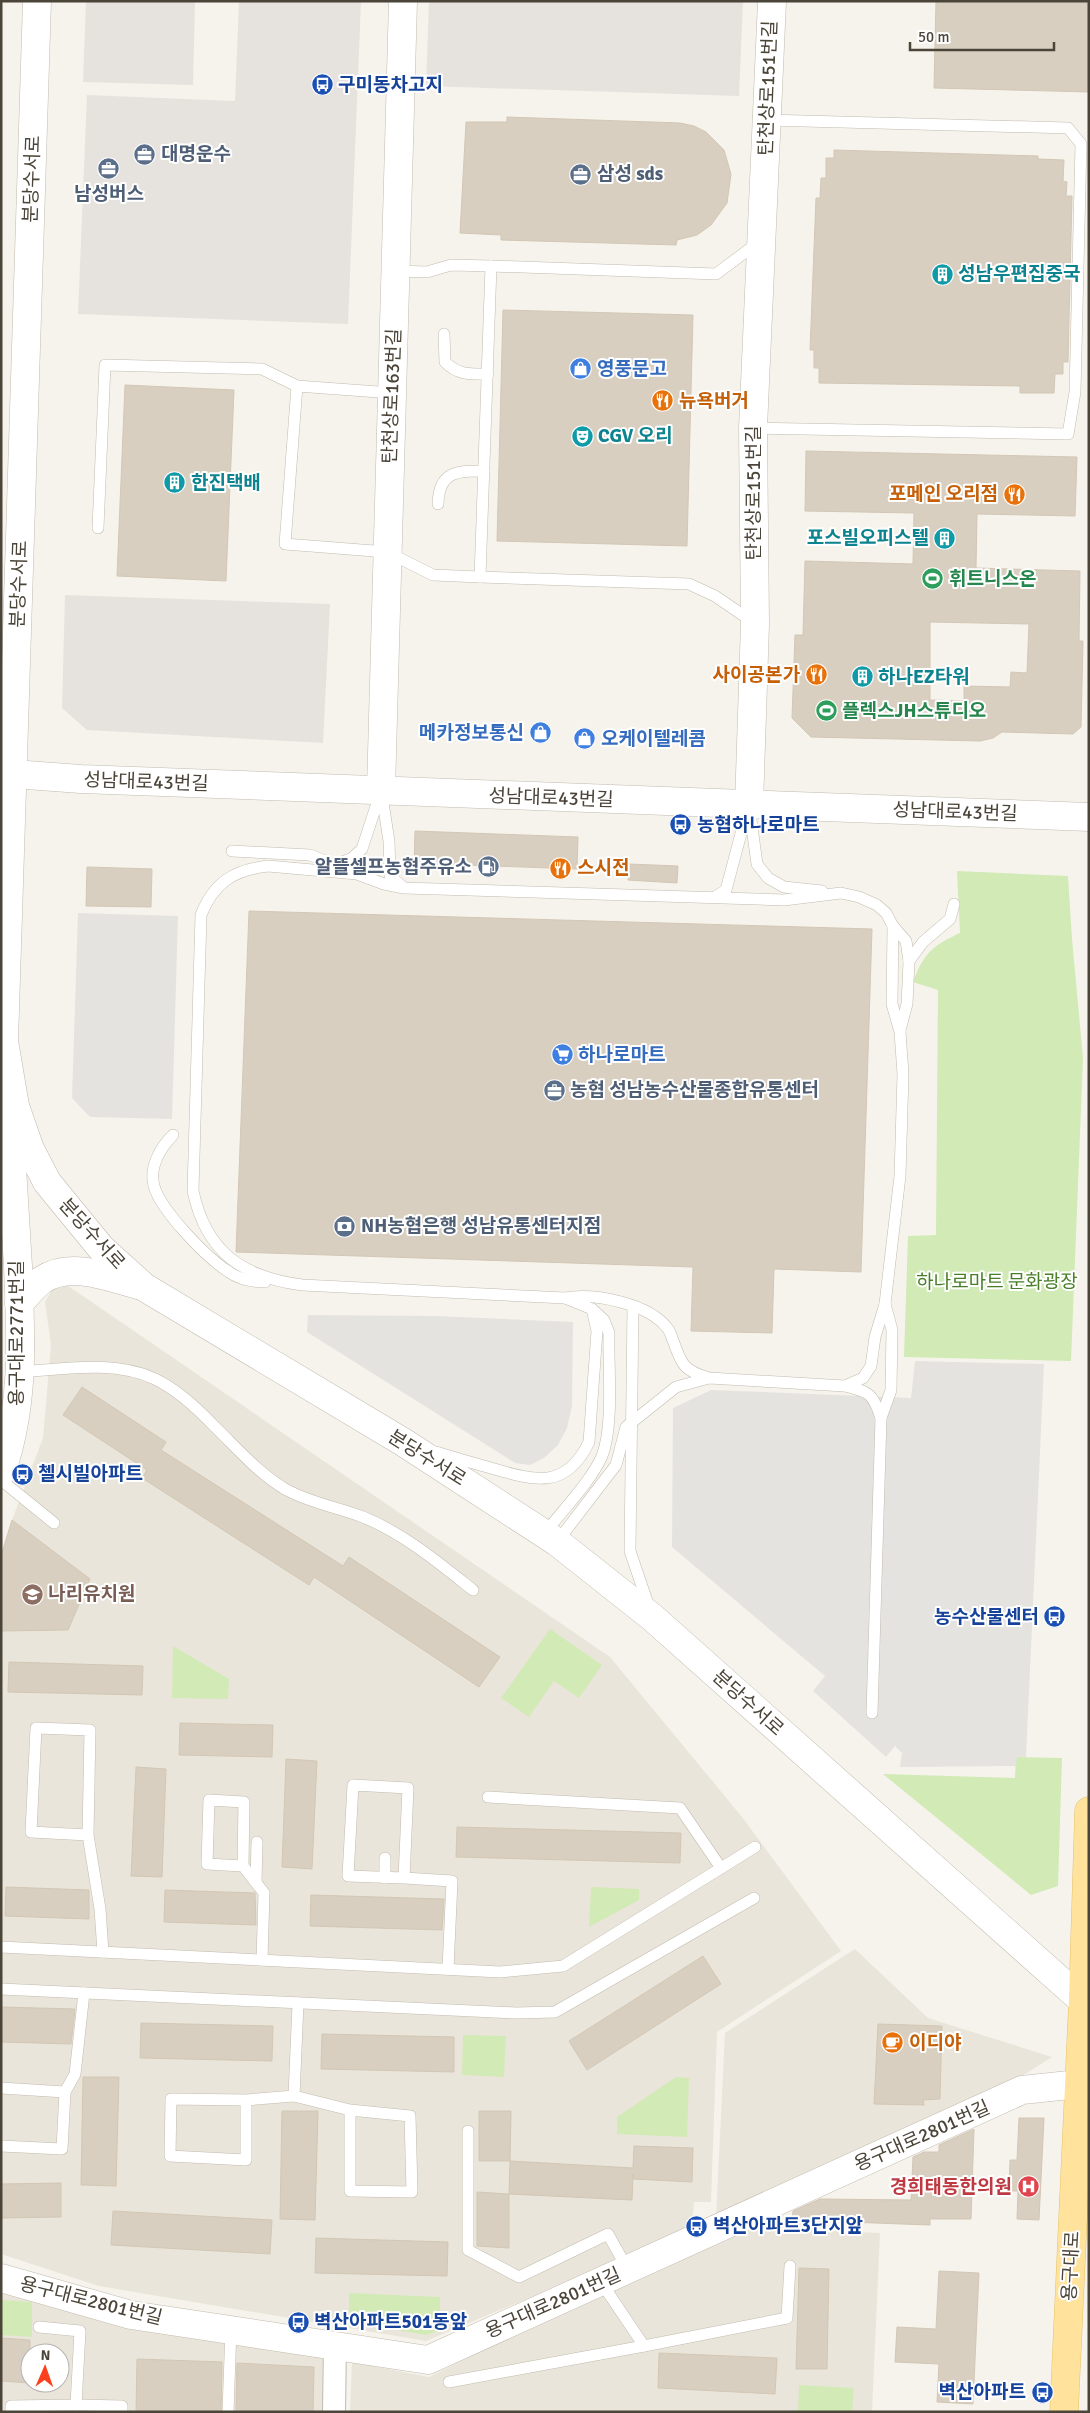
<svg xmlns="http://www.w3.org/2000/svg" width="1090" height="2413" font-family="Signika,'Noto Sans KR',sans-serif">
<rect width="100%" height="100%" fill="#f6f3ec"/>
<g fill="#eae5da" fill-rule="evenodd">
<polygon points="58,1279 610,1657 742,1817 841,1951 717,2032 711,2202 694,2202 692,2224 536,2295 426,2341 99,2286 1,2254 1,1556 12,1520 43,1438 51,1345 45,1302"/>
<polygon points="855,1949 928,2018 1052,2057 1019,2078 716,2218 725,2033"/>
<polygon points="752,2227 880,2233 872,2412 350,2412 352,2362 429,2377 551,2317"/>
<path d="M 1,2278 L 335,2344 L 334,2412 L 1,2412 ZM 30,2353 L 60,2353 L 60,2383 L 30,2383 Z"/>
</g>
<g fill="#e6e2dd">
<polygon points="86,1 195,1 193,85 83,82"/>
<polygon points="239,1 361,1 348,324 78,314 87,95 235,101"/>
<polygon points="429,1 743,1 739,96 426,86"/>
<polygon points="65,595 330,604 323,743 87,730 62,708"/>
</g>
<g fill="#d2eab5">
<path d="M 957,871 L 1068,876 L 1072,939 L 1083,1058 L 1071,1361 L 904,1357 L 908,1236 L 936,1235 L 938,990 L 913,982 C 924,953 932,946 960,933 Z"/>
<polygon points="550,1629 602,1665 579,1698 554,1681 529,1717 501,1698"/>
<polygon points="173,1646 229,1679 228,1699 172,1698"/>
<polygon points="1016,1757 1062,1758 1058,1886 1031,1895 883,1774 1015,1778"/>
<polygon points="591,1887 639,1889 639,1900 589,1927"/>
<polygon points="463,2035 506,2036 504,2077 462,2075"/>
<polygon points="676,2077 689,2078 687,2137 617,2134 617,2117"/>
<polygon points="349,2293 440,2297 440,2330 426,2335 349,2322"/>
<polygon points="1,2300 32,2302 32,2337 1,2335"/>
<polygon points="799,2385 854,2388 852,2412 798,2412"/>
</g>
<g fill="#e5e3e0">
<polygon points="78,913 178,916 172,1119 90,1117 72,1098"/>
<polygon points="308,1315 437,1316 573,1322 572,1406 567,1428 558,1445 544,1458 530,1465 515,1463 307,1332"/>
<polygon points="915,1361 1044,1364 1026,1757 1017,1757 1016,1766 900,1767 902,1753 895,1746 886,1757 813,1691 825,1676 672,1547 673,1408 711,1390 911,1398"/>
</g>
<g fill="#d8cfc1" stroke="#d3c7b4" fill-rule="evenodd">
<polygon points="936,1 1089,1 1089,92 934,88"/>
<polygon points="507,117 680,123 694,126 706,132 724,150 731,174 727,203 711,225 697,235 677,240 676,245 501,240 501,235 460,233 466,122 507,122"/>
<polygon points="834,150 1038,156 1038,159 1064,160 1063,181 1067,182 1066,196 1072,196 1068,362 1063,362 1063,374 1055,374 1054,393 1020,393 1020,386 819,383 819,368 814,368 814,350 810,350 816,198 820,198 821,178 826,178 826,158 834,158"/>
<polygon points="503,310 693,315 687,546 497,541"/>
<polygon points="125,385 234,390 226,581 117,576"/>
<path d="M 806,451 L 1077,457 L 1075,516 L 977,514 L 976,568 L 1080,571 L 1079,641 L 1083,641 L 1081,727 L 1073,734 L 1002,732 L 993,738 L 980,741 L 811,737 L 792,718 L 795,635 L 803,635 L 805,561 L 913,564 L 914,513 L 805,511 ZM 930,622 L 1029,624 L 1027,673 L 1011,672 L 1010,687 L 964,686 L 964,701 L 930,700 Z"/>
<polygon points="415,831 578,837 577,869 465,865 441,870 414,870"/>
<polygon points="629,864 678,866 677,883 628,880"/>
<polygon points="87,867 152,869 151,907 86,906"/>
<polygon points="249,911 872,929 861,1272 774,1269 772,1333 691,1331 693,1267 236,1252"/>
<polygon points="82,1387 166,1442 161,1450 343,1566 349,1557 500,1657 479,1687 314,1577 309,1585 142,1478 147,1470 63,1415"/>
<polygon points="12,1520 90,1579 68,1630 1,1631 1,1556"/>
<polygon points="9,1662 143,1666 142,1695 8,1692"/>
<polygon points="180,1723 273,1725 272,1757 179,1755"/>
<polygon points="286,1759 317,1761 312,1869 282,1867"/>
<polygon points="136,1767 166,1769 162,1877 131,1876"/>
<polygon points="457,1827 681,1833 680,1863 456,1857"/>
<polygon points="6,1887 89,1890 89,1919 5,1916"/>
<polygon points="165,1890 255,1893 256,1925 164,1922"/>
<polygon points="311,1895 444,1899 442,1930 310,1926"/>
<polygon points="703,1956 721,1984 587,2070 569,2041"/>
<polygon points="1,2007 75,2009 71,2044 1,2042"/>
<polygon points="141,2023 273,2026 272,2061 140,2058"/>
<polygon points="878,2024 942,2026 940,2099 923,2100 924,2105 874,2104"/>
<polygon points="322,2034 454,2037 454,2072 321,2069"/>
<polygon points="83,2077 119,2077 116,2186 81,2185"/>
<polygon points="282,2111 318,2111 315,2220 280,2219"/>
<polygon points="479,2111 511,2111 510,2161 479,2161"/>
<polygon points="1019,2118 1044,2118 1039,2220 1017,2219 1018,2191 1009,2191 1010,2160 1017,2160"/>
<polygon points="974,2129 971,2219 930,2219 930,2225 792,2220 793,2211 820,2199 911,2200 913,2157 924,2152 939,2152 939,2145"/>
<polygon points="634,2146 693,2148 692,2182 633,2179 633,2174 632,2200 509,2194 510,2161 633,2168"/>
<polygon points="61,2183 61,2217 1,2218 1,2184"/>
<polygon points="477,2192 509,2194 509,2248 477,2246"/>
<polygon points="113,2211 272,2220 270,2254 111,2245"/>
<polygon points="316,2238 448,2242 447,2276 315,2273"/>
<polygon points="799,2268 829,2269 827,2369 796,2369"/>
<polygon points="939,2271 979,2273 973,2404 937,2402 939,2364 895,2362 897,2327 936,2329"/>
<polygon points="1,2338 30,2340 30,2383 1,2381"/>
<polygon points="659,2353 777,2358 775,2394 658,2388"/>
<polygon points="137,2359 222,2362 221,2412 136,2412"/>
<polygon points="237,2363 314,2367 313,2412 236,2412"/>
</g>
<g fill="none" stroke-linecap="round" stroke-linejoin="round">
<defs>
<g id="service">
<polyline points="395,271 427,272 451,265 491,266"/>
<path d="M 444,334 L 445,362 C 458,375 469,374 488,374"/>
<polyline points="392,393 297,386 285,544 387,552 433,575 480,577 491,266 716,274 759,242"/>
<polyline points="753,428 1068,434 1075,392 1081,144 1068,128 766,120"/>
<path d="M 438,504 C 439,471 457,471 484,471"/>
<polyline points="98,528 105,365 262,369 297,386"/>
<polyline points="480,577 689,584 715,596 753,622"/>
<polyline points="381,790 389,841 390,876 403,887"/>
<polyline points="749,805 757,864 768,878 784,887 822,891"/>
<polyline points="232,851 310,855 341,867"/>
<polyline points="335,865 352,858 362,849 380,794"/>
<polyline points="715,897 726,890 747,811"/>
<polyline points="893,926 906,941 909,961"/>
<polyline points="900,1030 907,1004 909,961 923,942 950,919 954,904"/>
<path d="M 173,1135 C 160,1148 149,1167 154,1186 C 161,1211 207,1258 229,1272 C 239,1279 253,1282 265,1282"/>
<polyline points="633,1306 630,1551 649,1607"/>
<path d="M 20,1372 C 63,1369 115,1360 155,1379 C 178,1390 197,1408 214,1426 C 237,1448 257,1472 285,1489 C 310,1503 337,1507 363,1517 C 403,1533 439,1563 473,1590"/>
<path d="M 845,1386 C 869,1392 873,1393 881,1418"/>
<path d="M 436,1452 C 455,1458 473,1463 491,1468 C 535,1481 566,1490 589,1442 L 597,1331 L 592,1309 L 565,1298"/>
<polyline points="1,1480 54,1523"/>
<path d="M 545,1533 C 562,1511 592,1480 602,1456 C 614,1426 608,1366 609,1333 L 604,1320 L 592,1309"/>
<path d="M 557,1542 L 616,1465 L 626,1427 L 676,1387 L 709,1378 L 845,1386 L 863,1378 L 871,1366 L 875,1337 L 885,1304 L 900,1176 L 903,1074 L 900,1032 L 892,1004 L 893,926 L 886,913 L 877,905 L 859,897 L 841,893 L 784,900 L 404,888 L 384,884 L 357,874 L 268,866 C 234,870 214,882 201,915 L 193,1191 C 206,1252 242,1277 302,1285 L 565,1298 C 594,1293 649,1303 668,1329 C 671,1333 672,1339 674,1343 C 682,1366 685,1371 709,1378"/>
<polyline points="872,1713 881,1418 891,1390 892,1330 885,1304"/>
<polyline points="488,1797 680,1808 721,1868"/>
<polyline points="88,1835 31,1832 36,1728 90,1730 88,1835 100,1909 103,1952"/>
<polyline points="243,1866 207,1864 209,1800 244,1802 243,1866 264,1893 262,1960"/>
<polyline points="385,1878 385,1858"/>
<polyline points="404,1878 348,1876 353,1785 408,1788 404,1878 452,1881 448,1969"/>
<polyline points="256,1882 257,1842"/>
<polyline points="1,1947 500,1972 563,1966 755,1847"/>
<polyline points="1,1989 516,2013 555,2012 754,1898"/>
<polyline points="1,2088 65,2092"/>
<polyline points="294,2096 350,2110 410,2116 412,2192 350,2191 350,2110"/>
<polyline points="246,2100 171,2099 170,2156 246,2160 246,2100 294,2096 298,2003"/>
<polyline points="468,2131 468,2250 519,2277 608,2234 628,2270"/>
<polyline points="1,2146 62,2149 65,2092 75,2074 84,1993"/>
<polyline points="601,2282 644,2346 787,2318 790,2266"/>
<polyline points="449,2382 644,2346"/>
<polyline points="76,2405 122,2406 122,2412"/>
<polyline points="11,2412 11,2406 76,2405 80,2331 39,2327"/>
<polyline points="228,2412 231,2329"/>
</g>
<polyline id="minor" points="334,2412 335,2344"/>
<g id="tertiary">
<polyline points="37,1 4,1041 15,1106 30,1149 47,1182 101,1248 144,1287 403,1442 557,1542 653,1618 1083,2001 1089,2003"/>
<polyline points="13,774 81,779 1089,817"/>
<polyline points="381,790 403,1"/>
<polyline points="749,805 755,624 753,428 772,1"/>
<path d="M 19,1303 C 27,1295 34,1286 42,1280 C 70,1261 109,1277 138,1285"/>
<path d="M 1,1473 C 25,1404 21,1339 18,1266 C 15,1217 12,1167 9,1118"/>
<polyline points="1,2278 131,2315 428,2360 1022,2090 1079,2084"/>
</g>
<polyline id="primary" points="1064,2412 1083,2001 1089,1811"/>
</defs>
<use href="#service" stroke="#c2bbae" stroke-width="12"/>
<use href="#minor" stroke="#c2bbae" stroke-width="24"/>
<use href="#tertiary" stroke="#c2bbae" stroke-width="29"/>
<use href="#primary" stroke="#e6c16a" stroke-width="29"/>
<use href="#service" stroke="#fff" stroke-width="11"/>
<use href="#minor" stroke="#fff" stroke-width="22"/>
<use href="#tertiary" stroke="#fff" stroke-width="28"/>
<use href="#primary" stroke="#ffe39c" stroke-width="28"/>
</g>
<defs>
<symbol id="bus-disc" viewBox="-11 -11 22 22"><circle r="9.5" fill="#1a4fb4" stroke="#fff"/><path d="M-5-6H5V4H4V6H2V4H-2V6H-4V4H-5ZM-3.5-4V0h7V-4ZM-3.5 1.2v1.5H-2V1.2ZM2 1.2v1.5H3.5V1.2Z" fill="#fff"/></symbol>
<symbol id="office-disc" viewBox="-11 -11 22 22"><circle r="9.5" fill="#5c6f8a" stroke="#fff"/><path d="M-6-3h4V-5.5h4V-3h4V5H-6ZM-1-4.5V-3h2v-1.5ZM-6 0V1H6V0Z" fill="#fff"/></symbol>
<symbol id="building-disc" viewBox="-11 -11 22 22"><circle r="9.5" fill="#0f9aa8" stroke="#fff"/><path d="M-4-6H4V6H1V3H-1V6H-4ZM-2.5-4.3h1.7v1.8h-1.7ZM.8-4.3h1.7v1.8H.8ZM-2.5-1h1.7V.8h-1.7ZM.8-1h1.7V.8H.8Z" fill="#fff"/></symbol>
<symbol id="shop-disc" viewBox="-11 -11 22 22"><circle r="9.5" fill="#3f7fe0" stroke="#fff"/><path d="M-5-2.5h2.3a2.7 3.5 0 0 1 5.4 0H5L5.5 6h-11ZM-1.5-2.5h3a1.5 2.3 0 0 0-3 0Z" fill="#fff"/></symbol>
<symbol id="restaurant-disc" viewBox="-11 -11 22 22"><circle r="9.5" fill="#e8710a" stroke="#fff"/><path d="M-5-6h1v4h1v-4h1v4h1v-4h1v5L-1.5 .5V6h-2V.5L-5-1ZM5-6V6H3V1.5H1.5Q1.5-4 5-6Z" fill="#fff"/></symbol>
<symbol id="theatre-disc" viewBox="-11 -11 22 22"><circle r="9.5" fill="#0f9aa8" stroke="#fff"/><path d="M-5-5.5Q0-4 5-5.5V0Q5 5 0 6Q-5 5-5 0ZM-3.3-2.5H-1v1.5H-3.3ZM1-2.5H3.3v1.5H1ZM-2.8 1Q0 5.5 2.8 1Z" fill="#fff"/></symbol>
<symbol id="stadium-disc" viewBox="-11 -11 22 22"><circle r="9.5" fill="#2e9e5b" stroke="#fff"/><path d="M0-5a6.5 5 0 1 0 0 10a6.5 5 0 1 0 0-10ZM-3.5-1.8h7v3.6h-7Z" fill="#fff"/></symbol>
<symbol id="fuel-disc" viewBox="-11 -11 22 22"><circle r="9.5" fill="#5c6f8a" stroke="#fff"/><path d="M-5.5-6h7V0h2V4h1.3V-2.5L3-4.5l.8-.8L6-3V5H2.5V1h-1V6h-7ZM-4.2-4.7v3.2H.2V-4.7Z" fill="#fff"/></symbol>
<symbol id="supermarket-disc" viewBox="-11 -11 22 22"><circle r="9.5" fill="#3f7fe0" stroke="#fff"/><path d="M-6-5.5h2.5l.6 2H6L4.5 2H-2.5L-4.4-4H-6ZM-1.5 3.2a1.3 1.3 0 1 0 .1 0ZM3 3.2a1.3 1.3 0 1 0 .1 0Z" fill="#fff"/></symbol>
<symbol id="bank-disc" viewBox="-11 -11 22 22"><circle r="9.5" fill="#5c6f8a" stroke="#fff"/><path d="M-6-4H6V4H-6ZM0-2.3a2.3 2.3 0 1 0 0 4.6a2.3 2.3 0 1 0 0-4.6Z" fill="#fff"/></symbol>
<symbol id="school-disc" viewBox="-11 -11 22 22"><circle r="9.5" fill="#8d6e63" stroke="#fff"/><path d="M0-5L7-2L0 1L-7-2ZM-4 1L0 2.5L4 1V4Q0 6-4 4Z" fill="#fff"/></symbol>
<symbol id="cafe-disc" viewBox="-11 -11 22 22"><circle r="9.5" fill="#e8710a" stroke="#fff"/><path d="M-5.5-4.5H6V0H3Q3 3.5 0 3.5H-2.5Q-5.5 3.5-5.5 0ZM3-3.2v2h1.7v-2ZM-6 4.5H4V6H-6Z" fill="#fff"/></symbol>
<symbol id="hospital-disc" viewBox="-11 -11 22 22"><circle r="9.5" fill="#e0444e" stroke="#fff"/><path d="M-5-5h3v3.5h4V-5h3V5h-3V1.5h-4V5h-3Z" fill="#fff"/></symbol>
</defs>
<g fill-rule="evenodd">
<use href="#bus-disc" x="310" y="72" width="25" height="25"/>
<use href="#office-disc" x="132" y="142" width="25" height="25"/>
<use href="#office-disc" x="96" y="156" width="25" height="25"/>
<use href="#office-disc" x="568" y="162" width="25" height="25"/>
<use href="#building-disc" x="930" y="262" width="25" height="25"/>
<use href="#shop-disc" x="568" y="356" width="25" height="25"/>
<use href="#restaurant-disc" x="650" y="388" width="25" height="25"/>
<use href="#theatre-disc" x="570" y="424" width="25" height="25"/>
<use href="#building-disc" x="162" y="470" width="25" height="25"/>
<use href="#restaurant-disc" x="1002" y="482" width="25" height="25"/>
<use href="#building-disc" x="932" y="526" width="25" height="25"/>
<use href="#stadium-disc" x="920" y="566" width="25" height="25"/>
<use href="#restaurant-disc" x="804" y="662" width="25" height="25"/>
<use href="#building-disc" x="850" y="664" width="25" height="25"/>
<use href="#stadium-disc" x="814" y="698" width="25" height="25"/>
<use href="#shop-disc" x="528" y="720" width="25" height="25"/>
<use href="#shop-disc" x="572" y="726" width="25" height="25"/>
<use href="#bus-disc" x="668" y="812" width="25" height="25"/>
<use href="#fuel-disc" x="476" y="854" width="25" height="25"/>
<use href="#restaurant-disc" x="548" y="856" width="25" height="25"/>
<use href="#supermarket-disc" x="550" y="1042" width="25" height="25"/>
<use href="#office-disc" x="542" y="1078" width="25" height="25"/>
<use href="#bank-disc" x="332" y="1214" width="25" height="25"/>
<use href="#bus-disc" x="10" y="1462" width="25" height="25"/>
<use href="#school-disc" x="20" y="1582" width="25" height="25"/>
<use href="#bus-disc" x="1042" y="1604" width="25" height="25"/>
<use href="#cafe-disc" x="880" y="2030" width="25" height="25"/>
<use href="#hospital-disc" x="1016" y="2174" width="25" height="25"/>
<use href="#bus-disc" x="684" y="2214" width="25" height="25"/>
<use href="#bus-disc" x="286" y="2310" width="25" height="25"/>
<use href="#bus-disc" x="1030" y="2380" width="25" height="25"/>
</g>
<g text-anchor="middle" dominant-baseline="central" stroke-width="4" stroke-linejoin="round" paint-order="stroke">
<g font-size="19" font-weight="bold" fill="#164399" stroke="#fff" text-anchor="start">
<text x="338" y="85">구미동차고지</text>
<text x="697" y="825">농협하나로마트</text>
<text x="38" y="1474">첼시빌아파트</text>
<text x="1039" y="1617" text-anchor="end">농수산물센터</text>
<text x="713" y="2226">벽산아파트3단지앞</text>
<text x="314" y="2322">벽산아파트501동앞</text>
<text x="1026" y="2392" text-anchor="end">벽산아파트</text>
</g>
<g font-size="19" fill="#4b4439" stroke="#fff">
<text transform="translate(768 88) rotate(-88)">탄천상로151번길</text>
<text transform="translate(32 179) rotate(-88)">분당수서로</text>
<text transform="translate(392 396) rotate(-88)">탄천상로163번길</text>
<text transform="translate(754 493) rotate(-90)">탄천상로151번길</text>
<text transform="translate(19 584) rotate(-88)">분당수서로</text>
<text transform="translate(146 782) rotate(2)">성남대로43번길</text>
<text transform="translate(551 798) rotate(2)">성남대로43번길</text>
<text transform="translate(955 812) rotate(2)">성남대로43번길</text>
<text transform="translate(92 1234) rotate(48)">분당수서로</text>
<text transform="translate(17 1333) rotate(-90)">용구대로2771번길</text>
<text transform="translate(427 1458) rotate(32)">분당수서로</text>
<text transform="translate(748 1703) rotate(42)">분당수서로</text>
<text transform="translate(922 2136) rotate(-24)">용구대로2801번길</text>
<text transform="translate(1071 2266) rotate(-87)">용구대로</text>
<text transform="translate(91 2301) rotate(14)">용구대로2801번길</text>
<text transform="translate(553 2303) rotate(-24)">용구대로2801번길</text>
</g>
<g font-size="19" font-weight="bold" fill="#4e5e75" stroke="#fff" text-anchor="start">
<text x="161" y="154">대명운수</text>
<text x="597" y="174">삼성 sds</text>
<text x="109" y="194" text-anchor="middle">남성버스</text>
<text x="472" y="867" text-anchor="end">알뜰셀프농협주유소</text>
<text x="570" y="1090">농협 성남농수산물종합유통센터</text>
<text x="361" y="1226">NH농협은행 성남유통센터지점</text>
</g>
<g font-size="19" font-weight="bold" fill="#0d838f" stroke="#fff" text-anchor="start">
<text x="958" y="274">성남우편집중국</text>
<text x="598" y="436">CGV 오리</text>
<text x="191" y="483">한진택배</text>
<text x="929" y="538" text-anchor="end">포스빌오피스텔</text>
<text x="878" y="677">하나EZ타워</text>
</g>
<g font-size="19" font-weight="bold" fill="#366cbe" stroke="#fff" text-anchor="start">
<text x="597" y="369">영풍문고</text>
<text x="524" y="733" text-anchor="end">메카정보통신</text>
<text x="601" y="739">오케이텔레콤</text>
<text x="578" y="1055">하나로마트</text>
</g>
<g font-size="19" font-weight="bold" fill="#c56008" stroke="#fff" text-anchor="start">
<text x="679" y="401">뉴욕버거</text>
<text x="998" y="494" text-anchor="end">포메인 오리점</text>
<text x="800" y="675" text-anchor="end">사이공본가</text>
<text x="577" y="868">스시전</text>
<text x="909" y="2043">이디야</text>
</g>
<g font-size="19" font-weight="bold" fill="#27864d" stroke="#fff" text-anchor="start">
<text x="949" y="579">휘트니스온</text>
<text x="842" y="711">플렉스JH스튜디오</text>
</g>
<g font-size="19" fill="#4a7f2a" stroke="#fff">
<text x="997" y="1282">하나로마트 문화광장</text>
</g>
<g font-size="19" font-weight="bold" fill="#785e54" stroke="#fff" text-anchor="start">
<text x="48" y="1594">나리유치원</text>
</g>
<g font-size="19" font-weight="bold" fill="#be3a42" stroke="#fff" text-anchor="end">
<text x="1012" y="2187">경희태동한의원</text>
</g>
</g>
<rect width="1090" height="2413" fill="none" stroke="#4b4439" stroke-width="5"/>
<g transform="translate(45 2368) rotate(2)"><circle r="24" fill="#ffffff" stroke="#b7b4b0"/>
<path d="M0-4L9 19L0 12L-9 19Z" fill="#fc3f1d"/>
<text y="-8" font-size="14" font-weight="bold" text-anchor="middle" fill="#4b4439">N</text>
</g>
<path d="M910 42v8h144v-8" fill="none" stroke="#4b4439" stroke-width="2.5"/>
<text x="918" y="42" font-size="15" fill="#4b4439" stroke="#ffffff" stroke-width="4" paint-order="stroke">50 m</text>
</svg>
